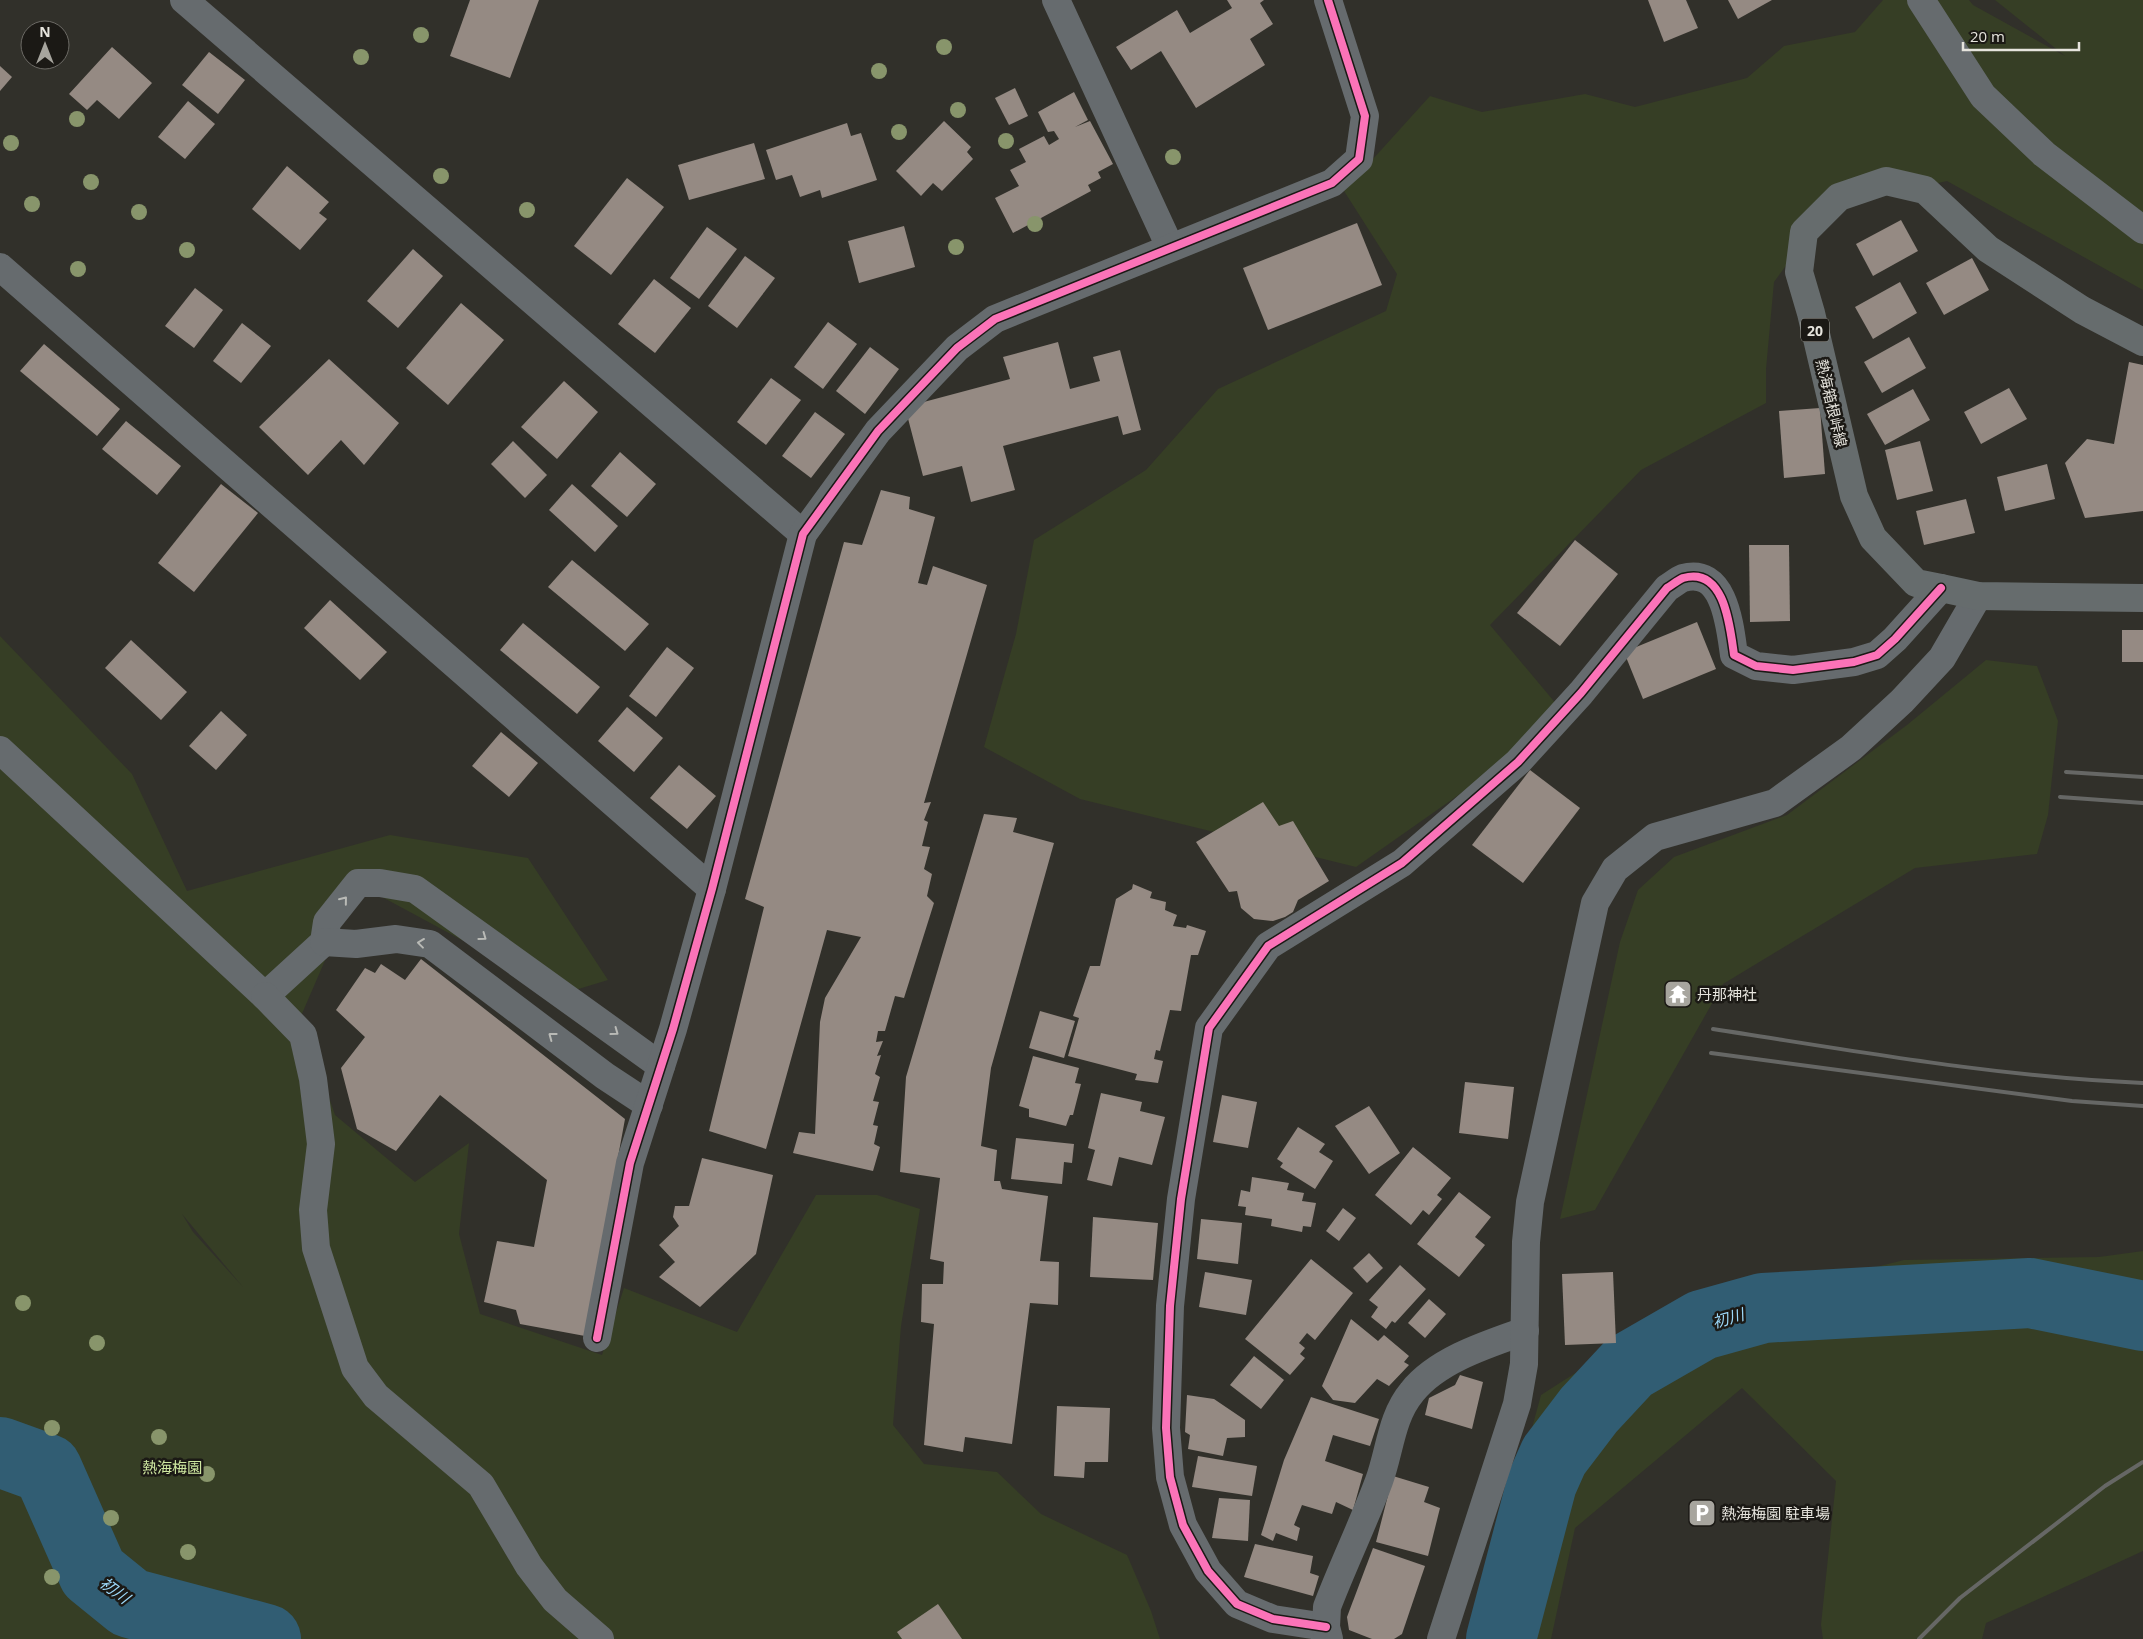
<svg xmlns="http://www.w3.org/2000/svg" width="2143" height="1639" font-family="'Open Sans','Noto Sans JP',sans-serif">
<rect width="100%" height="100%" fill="#31302a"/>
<g fill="#363e25" fill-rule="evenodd">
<polygon points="1883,0 1969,0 1973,5 2065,56 1995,0 2143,0 2143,290 1947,181 1828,208 1774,282 1766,369 1766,403 1641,470 1490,625 1568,718 1356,867 1080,799 984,747 1016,634 1034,540 1146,470 1218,389 1386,311 1397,274 1344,191 1430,96 1482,112 1585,94 1635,107 1747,78 1784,46 1855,32"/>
<path d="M 0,636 L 132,774 L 187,891 L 390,835 L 528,858 L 608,980 L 562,994 L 358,884 L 301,1016 L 335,1115 L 415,1182 L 469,1143 L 459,1234 L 480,1314 L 602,1355 L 624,1288 L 737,1332 L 816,1195 L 877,1195 L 920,1209 L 901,1326 L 893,1425 L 924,1464 L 997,1472 L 1041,1514 L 1127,1555 L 1151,1611 L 1160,1639 L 0,1639 ZM 182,1214 L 243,1287 L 193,1232 Z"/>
<polygon points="1986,660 2037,666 2058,721 2048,815 2037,854 1915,868 1723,984 1595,1210 1560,1219 1620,942 1638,890 1674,857 1787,815 1907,725"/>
<polygon points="2143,1251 2143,1551 1986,1623 1982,1639 1823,1639 1821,1625 1836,1481 1742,1388 1575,1528 1551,1639 1474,1639 1541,1395 1655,1322 1904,1260 2099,1257"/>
</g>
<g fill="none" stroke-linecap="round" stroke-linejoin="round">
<g stroke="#315d73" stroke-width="70">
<polyline points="0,1452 47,1469 93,1573 130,1603 266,1639"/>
<polyline points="1501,1639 1542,1483 1554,1456 1589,1410 1629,1367 1702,1325 1763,1308 2030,1293 2143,1316"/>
</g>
</g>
<g fill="#958a83">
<polygon points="470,0 539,0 510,78 450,56"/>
<polygon points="1227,0 1264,0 1260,3 1273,24 1250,39 1265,65 1196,108 1161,51 1131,70 1116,47 1177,10 1190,33 1232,8"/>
<polygon points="1648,0 1686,0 1698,28 1664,42"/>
<polygon points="1728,0 1772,0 1738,19"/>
<polygon points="112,47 152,83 119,119 97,100 87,110 69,94"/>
<polygon points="209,52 245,80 218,114 182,85"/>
<polygon points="0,66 12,77 0,91"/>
<polygon points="1015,88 1028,116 1009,125 995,98"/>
<polygon points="1074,92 1088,120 1075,127 1090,121 1113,164 1098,172 1101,178 1088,185 1091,191 1013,233 995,198 1019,186 1010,170 1026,162 1019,149 1044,136 1049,145 1059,139 1054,131 1048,132 1038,112"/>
<polygon points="188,101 215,124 185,159 158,137"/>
<polygon points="944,121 971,147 967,152 973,159 942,191 933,183 921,196 896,171"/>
<polygon points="847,123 851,136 861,133 877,180 822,198 820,190 800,197 792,175 776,180 766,150"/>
<polygon points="754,143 765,179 689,200 678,165"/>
<polygon points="287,166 329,202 319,213 327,219 300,250 252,209"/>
<polygon points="627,178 664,207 611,275 574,246"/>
<polygon points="1901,220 1918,251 1873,276 1856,244"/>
<polygon points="1357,223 1382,285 1268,330 1243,268"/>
<polygon points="904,226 915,267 859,283 848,241"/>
<polygon points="707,227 737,249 699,299 670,278"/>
<polygon points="413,249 443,276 398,328 367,301"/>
<polygon points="745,256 775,278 737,328 708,306"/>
<polygon points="1972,258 1989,290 1944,315 1926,283"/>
<polygon points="654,279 691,308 655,353 618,324"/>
<polygon points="1900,282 1917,313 1873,339 1855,307"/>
<polygon points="195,288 223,310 194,348 165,326"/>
<polygon points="461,303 504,340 448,405 406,368"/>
<polygon points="828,322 857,344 823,389 794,367"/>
<polygon points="242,323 271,346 241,383 213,361"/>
<polygon points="1909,337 1926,368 1882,393 1864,362"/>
<polygon points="1058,342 1070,389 1100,381 1093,357 1120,350 1141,430 1123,435 1118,416 1003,446 1015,490 971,502 962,466 923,476 905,407 1010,379 1003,357"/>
<polygon points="44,344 120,409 97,436 20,371"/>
<polygon points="870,347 899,369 865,414 836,391"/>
<polygon points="329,359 399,423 364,465 341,440 308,475 259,427"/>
<polygon points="2129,362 2143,365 2143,511 2085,518 2065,463 2087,439 2114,444"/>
<polygon points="771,378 801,400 766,445 737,422"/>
<polygon points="564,381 598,412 557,459 521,427"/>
<polygon points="2009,388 2027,419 1981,444 1964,412"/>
<polygon points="1913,389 1930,420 1885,445 1867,414"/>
<polygon points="1820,408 1825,474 1784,478 1779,411"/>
<polygon points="815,412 845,434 811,478 782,456"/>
<polygon points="126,421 181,466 157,495 102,449"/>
<polygon points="513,441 547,475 525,498 491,464"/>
<polygon points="1920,441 1933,491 1897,500 1885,450"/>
<polygon points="620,452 656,484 627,517 591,486"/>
<polygon points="2047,464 2055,499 2005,511 1997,477"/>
<polygon points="221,484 258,513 194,592 158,563"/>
<polygon points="572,484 618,526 595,552 549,510"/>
<polygon points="881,490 910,497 909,509 935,517 918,583 927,585 933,566 987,585 924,803 931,802 924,820 928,822 922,846 930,847 924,869 932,874 927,896 934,903 904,998 895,996 885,1031 878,1031 876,1042 883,1041 877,1056 881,1055 875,1074 880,1077 873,1101 879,1102 873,1125 878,1126 874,1144 880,1147 873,1171 793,1153 799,1132 815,1134 820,1022 825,998 861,937 827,930 766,1149 709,1131 764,907 745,899 844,542 862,545"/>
<polygon points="1966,499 1975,533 1924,545 1916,511"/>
<polygon points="1575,540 1618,574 1560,646 1517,613"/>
<polygon points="1749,545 1789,545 1790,621 1750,622"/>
<polygon points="572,560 649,624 625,651 548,587"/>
<polygon points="330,600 387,652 360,680 304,628"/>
<polygon points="1697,622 1716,669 1643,699 1624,652"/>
<polygon points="523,623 600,687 577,714 500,650"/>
<rect x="2122" y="630" width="21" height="32"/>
<polygon points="131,640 187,692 161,720 105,668"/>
<polygon points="667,647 694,668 656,717 629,696"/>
<polygon points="627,707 663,738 634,772 598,741"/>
<polygon points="221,711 247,735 216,770 189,746"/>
<polygon points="501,732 538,763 509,797 472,766"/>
<polygon points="679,765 716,796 687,829 650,798"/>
<polygon points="1530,770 1580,808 1523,883 1472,845"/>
<polygon points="1263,802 1279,826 1293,821 1329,881 1298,900 1293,912 1285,917 1273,921 1254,919 1241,908 1237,891 1229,892 1196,842"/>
<polygon points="984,814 1017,818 1013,832 1054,843 991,1068 981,1146 997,1150 994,1181 1000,1181 1002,1189 1048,1196 1040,1261 1059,1262 1058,1305 1030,1303 1012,1444 965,1437 963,1452 924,1445 934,1324 921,1322 922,1284 943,1284 944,1262 930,1259 940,1178 900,1172 906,1077"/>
<polygon points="1133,884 1152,892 1150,898 1166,902 1165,910 1177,915 1173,926 1186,928 1187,925 1206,931 1198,955 1191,955 1181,1011 1170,1010 1160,1051 1156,1050 1154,1059 1163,1061 1158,1083 1135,1080 1137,1074 1068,1056 1079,1018 1073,1016 1090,966 1100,966 1116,899 1132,889"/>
<polygon points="421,959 625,1119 585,1336 520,1324 516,1310 484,1302 497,1241 534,1247 547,1180 440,1095 396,1151 357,1129 341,1068 365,1037 336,1010 365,968 375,973 381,964 405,980"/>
<polygon points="1040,1011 1075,1021 1064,1058 1029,1048"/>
<polygon points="1033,1056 1079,1068 1075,1083 1081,1084 1073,1115 1070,1115 1066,1126 1029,1117 1029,1109 1019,1106"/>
<polygon points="1465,1082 1514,1087 1508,1139 1459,1133"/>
<polygon points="1101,1093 1142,1102 1140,1111 1165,1117 1152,1165 1119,1157 1112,1186 1087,1180 1095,1150 1088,1148"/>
<polygon points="1222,1095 1257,1102 1248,1148 1213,1142"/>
<polygon points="1369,1106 1400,1153 1369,1174 1335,1126"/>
<polygon points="1298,1127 1325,1144 1319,1152 1333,1161 1315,1189 1280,1167 1283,1163 1277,1159"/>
<polygon points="1016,1138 1074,1144 1072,1163 1064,1162 1062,1184 1011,1179"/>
<polygon points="1413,1147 1451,1178 1437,1195 1442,1199 1429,1215 1423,1210 1411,1225 1375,1195"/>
<polygon points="702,1158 773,1175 756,1254 700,1307 659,1277 675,1262 659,1245 679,1226 673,1217 675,1206 689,1206"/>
<polygon points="1252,1177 1289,1183 1287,1190 1304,1193 1302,1201 1316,1203 1311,1227 1303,1226 1302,1232 1271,1226 1272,1219 1245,1215 1246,1207 1238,1206 1241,1190 1250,1192"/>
<polygon points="1459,1192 1491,1217 1475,1237 1485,1245 1459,1277 1417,1244"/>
<polygon points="1343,1208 1356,1218 1339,1241 1326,1231"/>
<polygon points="1093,1217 1158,1223 1153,1280 1090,1277"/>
<polygon points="1201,1219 1242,1223 1238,1264 1197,1259"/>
<polygon points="1369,1253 1383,1268 1367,1283 1353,1268"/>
<polygon points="1311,1259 1353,1293 1315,1340 1307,1333 1299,1343 1305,1348 1300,1354 1305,1358 1290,1375 1245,1339"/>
<polygon points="1400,1265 1426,1289 1395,1323 1392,1321 1386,1329 1371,1317 1378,1307 1369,1300"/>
<polygon points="1205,1272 1252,1280 1246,1315 1199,1307"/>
<polygon points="1613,1272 1616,1343 1565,1345 1562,1274"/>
<polygon points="1429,1299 1446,1314 1425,1338 1408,1323"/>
<polygon points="1351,1319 1378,1341 1384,1335 1409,1356 1404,1362 1409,1365 1389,1386 1377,1379 1355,1403 1333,1400 1322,1386"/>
<polygon points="1254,1356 1284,1380 1261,1409 1230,1385"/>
<polygon points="1460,1375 1483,1382 1472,1429 1425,1415 1429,1398 1455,1385"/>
<polygon points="1187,1395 1214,1399 1245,1420 1245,1437 1227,1438 1223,1456 1188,1449 1190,1435 1185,1432"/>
<polygon points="1311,1397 1379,1419 1370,1446 1333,1435 1325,1461 1363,1474 1353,1510 1336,1502 1332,1514 1302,1505 1294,1525 1300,1528 1297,1541 1276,1533 1273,1541 1261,1535 1284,1460"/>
<polygon points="1057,1406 1110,1408 1108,1462 1085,1462 1084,1478 1054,1476"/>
<polygon points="1198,1456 1257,1466 1252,1496 1192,1487"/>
<polygon points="1393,1476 1429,1487 1424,1502 1440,1508 1428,1556 1376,1542"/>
<polygon points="1219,1498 1250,1500 1248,1541 1212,1538"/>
<polygon points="1255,1544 1313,1556 1310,1573 1319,1576 1313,1596 1244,1577"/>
<polygon points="1373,1548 1425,1566 1402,1634 1394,1639 1372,1639 1349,1630 1347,1617"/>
<polygon points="938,1604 962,1639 902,1639 897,1632"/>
</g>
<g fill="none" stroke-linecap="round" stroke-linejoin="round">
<g stroke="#666b6e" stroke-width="28">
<polyline points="184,0 803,534"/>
<polyline points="1056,0 1170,247"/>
<polyline points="1921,0 1983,96 2044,154 2143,230"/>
<polyline points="0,267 712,889"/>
<polyline points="0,750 265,996 324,942 327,922 358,883 380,883 415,889 661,1066"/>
<polyline points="324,942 356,944 396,939 430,944 605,1076 649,1105"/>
<polyline points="265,996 303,1035 313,1079 321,1144 313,1210 316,1248 355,1368 376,1396 481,1485 529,1566 555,1600 600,1639"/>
<polyline points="597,1338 630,1163 673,1029 712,889 803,534 878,431 957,348 995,319 1332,183 1359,159 1365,116 1328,0"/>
<path d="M 1326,1627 L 1273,1619 L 1237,1604 L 1208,1571 L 1183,1525 L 1170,1477 L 1166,1428 L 1170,1306 L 1181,1199 L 1209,1028 L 1268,946 L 1402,863 L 1518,762 L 1581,693 L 1667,588 C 1672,585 1678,580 1683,578 C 1725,566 1730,627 1734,655 L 1756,666 L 1793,670 L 1854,662 L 1877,655 L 1895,639 L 1941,588"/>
<path d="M 1329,1639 L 1326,1627 L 1327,1607 C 1343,1565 1363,1524 1379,1481 C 1390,1451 1391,1417 1412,1392 C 1437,1360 1488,1344 1525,1331"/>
</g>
<polyline stroke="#666b6e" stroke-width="28" points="1441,1639 1517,1404 1524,1364 1526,1242 1530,1202 1595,903 1615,869 1655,837 1775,803 1851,748 1902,701 1942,658 1978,596"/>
<polyline stroke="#666c6d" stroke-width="28" points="2143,342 2082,310 1988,249 1925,190 1886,181 1839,197 1804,232 1799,272 1811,313 1854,496 1873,538 1916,583 1941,588 1978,596 2143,598"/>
<g stroke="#666765" stroke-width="4">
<polyline points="2066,772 2143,777"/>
<polyline points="2060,797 2143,803"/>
<path d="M 1713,1029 C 1856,1051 1998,1077 2143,1083"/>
<polyline points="1711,1053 2072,1101 2143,1106"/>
<polyline points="1919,1639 1960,1598 2105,1486 2143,1462"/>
</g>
<defs>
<g id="cycleway">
<polyline points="597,1338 630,1163 673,1029 712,889 803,534 878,431 957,348 995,319 1332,183 1359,159 1365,116 1328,0"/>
<path d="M 1326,1627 L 1273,1619 L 1237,1604 L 1208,1571 L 1183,1525 L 1170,1477 L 1166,1428 L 1170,1306 L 1181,1199 L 1209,1028 L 1268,946 L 1402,863 L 1518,762 L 1581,693 L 1667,588 C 1672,585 1678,580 1683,578 C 1725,566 1730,627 1734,655 L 1756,666 L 1793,670 L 1854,662 L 1877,655 L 1895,639 L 1941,588"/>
</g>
</defs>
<use href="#cycleway" stroke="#1b1915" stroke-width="11"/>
<use href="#cycleway" stroke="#fb73b8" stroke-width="8"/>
</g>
<g fill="#88956b">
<circle cx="421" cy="35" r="8"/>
<circle cx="944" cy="47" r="8"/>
<circle cx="361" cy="57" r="8"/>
<circle cx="879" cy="71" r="8"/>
<circle cx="958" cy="110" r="8"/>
<circle cx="77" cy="119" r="8"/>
<circle cx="899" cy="132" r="8"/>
<circle cx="1006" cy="141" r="8"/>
<circle cx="11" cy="143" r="8"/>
<circle cx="1173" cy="157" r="8"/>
<circle cx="441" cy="176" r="8"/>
<circle cx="91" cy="182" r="8"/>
<circle cx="32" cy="204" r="8"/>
<circle cx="527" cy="210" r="8"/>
<circle cx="139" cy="212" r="8"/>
<circle cx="1035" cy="224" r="8"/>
<circle cx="956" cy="247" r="8"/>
<circle cx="187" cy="250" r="8"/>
<circle cx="78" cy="269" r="8"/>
<circle cx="23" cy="1303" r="8"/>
<circle cx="97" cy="1343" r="8"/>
<circle cx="52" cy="1428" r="8"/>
<circle cx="159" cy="1437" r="8"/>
<circle cx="207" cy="1474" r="8"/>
<circle cx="111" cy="1518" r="8"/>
<circle cx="188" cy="1552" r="8"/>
<circle cx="52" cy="1577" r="8"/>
</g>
<defs><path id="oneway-chevron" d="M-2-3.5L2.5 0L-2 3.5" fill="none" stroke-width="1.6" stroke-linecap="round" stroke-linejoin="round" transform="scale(1.25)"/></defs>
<g stroke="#b9bab6">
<use href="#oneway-chevron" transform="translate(344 900) rotate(-51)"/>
<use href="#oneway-chevron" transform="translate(483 937) rotate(36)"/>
<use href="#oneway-chevron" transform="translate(421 943) rotate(-173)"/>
<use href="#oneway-chevron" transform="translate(615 1032) rotate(36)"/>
<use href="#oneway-chevron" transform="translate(552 1036) rotate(-143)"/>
</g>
<defs>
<symbol id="temple-square" viewBox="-11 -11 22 22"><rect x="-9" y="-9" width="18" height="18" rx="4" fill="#a7a59e" stroke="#1b1915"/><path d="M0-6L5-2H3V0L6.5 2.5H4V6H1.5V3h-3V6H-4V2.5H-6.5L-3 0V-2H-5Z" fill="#fff"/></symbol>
<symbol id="parking-square" viewBox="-11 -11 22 22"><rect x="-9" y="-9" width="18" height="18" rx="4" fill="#a7a59e" stroke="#1b1915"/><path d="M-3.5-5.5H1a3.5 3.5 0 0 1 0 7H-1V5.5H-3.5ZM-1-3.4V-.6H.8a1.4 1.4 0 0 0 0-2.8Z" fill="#fff"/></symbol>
</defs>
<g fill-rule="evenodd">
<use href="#temple-square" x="1662" y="978" width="32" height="32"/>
<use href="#parking-square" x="1686" y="1497" width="32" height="32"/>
</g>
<g text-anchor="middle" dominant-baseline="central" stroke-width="5" stroke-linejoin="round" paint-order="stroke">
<rect fill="#1b1915" stroke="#a9a7a1" stroke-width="1" x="1801" y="318.5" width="28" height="23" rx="4"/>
<g font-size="14" font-weight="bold" fill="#e6e4dd">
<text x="1815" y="330">20</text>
</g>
<g font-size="15" fill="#e6e4dd" stroke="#1b1915">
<text transform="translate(1832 403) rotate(77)">熱海箱根峠線</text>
</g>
<g font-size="15" fill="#e6e4dd" stroke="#1b1915" text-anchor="start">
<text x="1697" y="994">丹那神社</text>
<text x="1721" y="1513">熱海梅園 駐車場</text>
</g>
<g font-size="15" fill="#cfe8a1" stroke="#1b1915">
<text x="172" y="1467">熱海梅園</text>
</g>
<g font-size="16" font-style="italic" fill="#9cd8f9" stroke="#1b1915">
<text transform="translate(1728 1318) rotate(-16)">初川</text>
<text transform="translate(115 1590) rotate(37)">初川</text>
</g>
</g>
<g transform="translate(45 45)"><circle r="24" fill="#1b1915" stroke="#6c6a65"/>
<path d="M0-4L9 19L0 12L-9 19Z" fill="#a7a59e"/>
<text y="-8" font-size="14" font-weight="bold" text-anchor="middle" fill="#e6e4dd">N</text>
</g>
<path d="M1963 42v8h116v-8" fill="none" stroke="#e6e4dd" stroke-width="2.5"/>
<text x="1970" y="42" font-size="15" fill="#e6e4dd" stroke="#1b1915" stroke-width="4" paint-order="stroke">20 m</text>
</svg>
